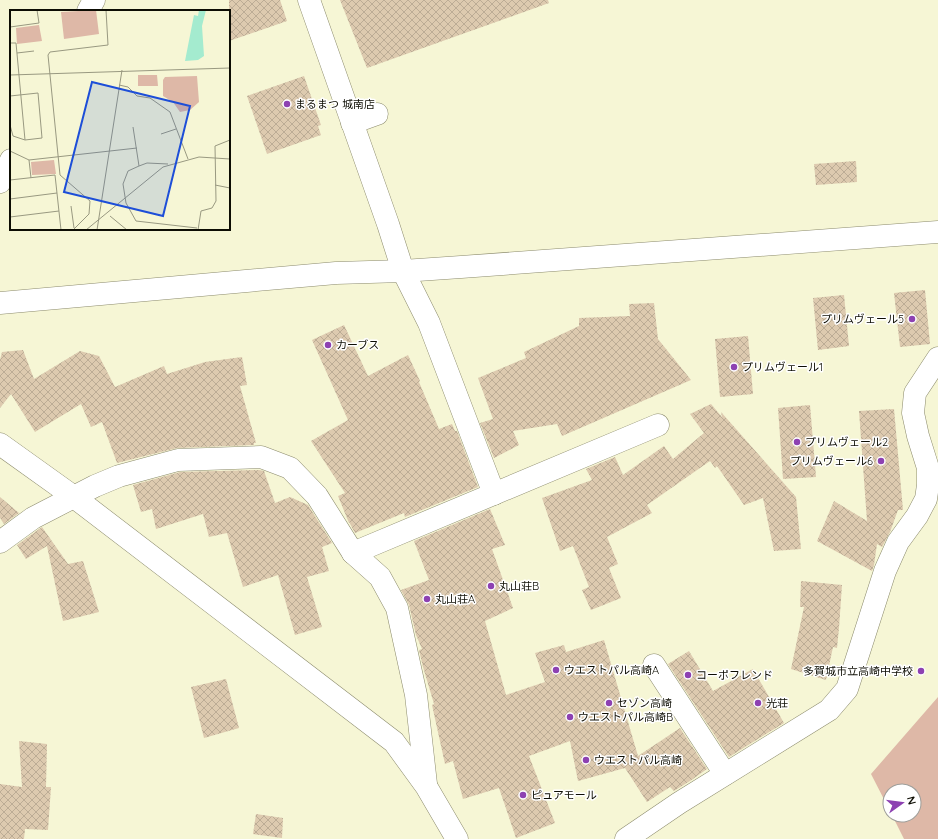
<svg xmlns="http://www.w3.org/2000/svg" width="938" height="839" font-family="Quicksand,'Noto Sans JP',sans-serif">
<defs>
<pattern id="building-cross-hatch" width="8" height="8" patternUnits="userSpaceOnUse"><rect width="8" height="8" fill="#ddcaaf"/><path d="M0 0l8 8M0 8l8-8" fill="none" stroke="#bcac95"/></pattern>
</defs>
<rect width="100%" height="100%" fill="#f6f6d5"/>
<polygon fill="#deb8a7" points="938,697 938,839 904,839 892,815 914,815 914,791 890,791 890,811 871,774"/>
<g fill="url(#building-cross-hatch)">
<polygon points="229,0 280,0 287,21 229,41"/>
<polygon points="340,0 548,0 549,3 367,68"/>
<polygon points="304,76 321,125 318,126 321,135 267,154 247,96"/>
<polygon points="856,161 857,182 816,185 814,164"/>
<polygon points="925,290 930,344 900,347 894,293"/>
<polygon points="844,295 849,346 818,350 813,298"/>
<polygon points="654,303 658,339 691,380 562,436 557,424 513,431 519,445 494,458 480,423 493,419 478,378 526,358 524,352 579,326 579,318 630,316 629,304"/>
<polygon points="344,325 368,376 408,355 420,381 419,382 439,429 452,424 455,431 457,431 478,487 405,517 404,513 355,533 349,522 349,523 338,496 345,493 311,441 348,420 312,340"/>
<polygon points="748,336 753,394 720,397 715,339"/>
<polygon points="23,350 34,379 80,351 99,356 115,387 164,366 167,374 205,362 242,357 247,385 240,386 256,443 254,443 254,445 177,448 117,463 102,422 91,427 81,404 35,432 11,394 0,408 0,360 2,352"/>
<polygon points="711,404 722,417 721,412 796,497 801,549 774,551 763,498 744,505 717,466 715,468 710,461 647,505 652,513 607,537 618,564 609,568 621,598 591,610 582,590 589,587 573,546 560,551 542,498 592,480 586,469 615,457 623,475 664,446 673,459 704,433 690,414"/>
<polygon points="810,405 816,477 783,479 778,408"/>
<polygon points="894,409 903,510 898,510 890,532 882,547 877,544 874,565 872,571 817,541 834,501 867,521 859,411"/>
<polygon points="259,470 264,471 275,503 290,497 308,505 332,543 322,547 329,571 307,577 322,627 295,635 278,575 243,587 227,533 209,537 203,514 156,529 152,509 141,512 133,485 180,472"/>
<polygon points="0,497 19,513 4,524 0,518"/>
<polygon points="490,509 505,545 492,549 513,608 485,621 506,695 545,682 535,653 564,645 566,652 604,640 638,756 680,728 707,769 690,781 674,791 670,787 647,802 625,768 578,781 570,741 529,756 555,823 516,838 499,788 463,799 453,761 445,764 432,705 434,704 423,667 419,650 422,649 416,635 409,605 401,590 429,580 414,541"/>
<polygon points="42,527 68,564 83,561 99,612 63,621 47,546 26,559 17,545"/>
<polygon points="801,581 842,585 839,628 837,648 833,647 826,680 791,669 804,607 800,607"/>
<polygon points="689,651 713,691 753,669 784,723 729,757 668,664"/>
<polygon points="226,679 239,728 204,738 191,687"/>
<polygon points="19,741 47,744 46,787 51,787 48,830 25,829 24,839 0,839 0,784 22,787"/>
<polygon points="256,814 283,818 282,838 253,834"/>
</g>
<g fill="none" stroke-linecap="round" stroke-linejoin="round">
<defs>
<g id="minor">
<polyline points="309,0 388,224 403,271 429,323 494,494"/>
<polyline points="88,11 94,0"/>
<polyline points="352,123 377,114"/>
<polyline points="0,182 11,160"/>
<polyline points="0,303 336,273 403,271 461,267 938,232"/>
<polyline points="0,444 74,497 394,742 426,786 457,839"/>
<polyline points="0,542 33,518 95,486 119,476 178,460 261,457 290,468 317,496 353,553"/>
<polyline points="654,665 725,774"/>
<polyline points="426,784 416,695 397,608 380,577 353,553 658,425"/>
<polyline points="626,839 679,803 829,710 847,689 885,571 898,542 917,516 926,499 928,485 928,468 918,436 913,413 915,393 938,358"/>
</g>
</defs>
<use href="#minor" stroke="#8c8b6d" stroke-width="23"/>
<use href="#minor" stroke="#fff" stroke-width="22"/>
</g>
<g fill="#8d41b2" stroke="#fff" stroke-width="1.5">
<circle cx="287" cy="104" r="4"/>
<circle cx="912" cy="319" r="4"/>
<circle cx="328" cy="345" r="4"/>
<circle cx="734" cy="367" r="4"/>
<circle cx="797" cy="442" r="4"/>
<circle cx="881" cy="461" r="4"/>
<circle cx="491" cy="586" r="4"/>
<circle cx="427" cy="599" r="4"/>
<circle cx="556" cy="670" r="4"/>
<circle cx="921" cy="671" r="4"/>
<circle cx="688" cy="675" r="4"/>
<circle cx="609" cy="703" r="4"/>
<circle cx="758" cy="703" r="4"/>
<circle cx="570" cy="717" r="4"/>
<circle cx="586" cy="760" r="4"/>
<circle cx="523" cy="795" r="4"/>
</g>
<g text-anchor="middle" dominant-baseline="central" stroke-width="3" stroke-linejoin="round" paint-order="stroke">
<g font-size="11" fill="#0d0d03" stroke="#fff" text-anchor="start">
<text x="295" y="104">まるまつ 城南店</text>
<text x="904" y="319" text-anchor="end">プリムヴェール5</text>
<text x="336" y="345">カーブス</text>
<text x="742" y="367">プリムヴェール1</text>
<text x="805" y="442">プリムヴェール2</text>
<text x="873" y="461" text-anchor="end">プリムヴェール6</text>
<text x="499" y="586">丸山荘B</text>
<text x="435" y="599">丸山荘A</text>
<text x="564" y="670">ウエストパル高崎A</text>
<text x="913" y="671" text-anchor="end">多賀城市立高崎中学校</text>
<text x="696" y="675">コーポフレンド</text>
<text x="617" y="703">セゾン高崎</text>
<text x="766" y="703">光荘</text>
<text x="578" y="717">ウエストパル高崎B</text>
<text x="594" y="760">ウエストパル高崎</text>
<text x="531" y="795">ピュアモール</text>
</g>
</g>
<g transform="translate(10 10)">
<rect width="220" height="220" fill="#f6f6d5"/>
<path d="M 86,0 L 89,24 L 54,29 L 51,2 ZM 128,65 L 147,65 L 148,76 L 128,76 ZM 187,66 L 189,92 L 180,100 L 170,102 L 163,92 L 153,86 L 153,70 L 155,67 Z" fill="#deb8a7"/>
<path d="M 29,15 L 32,31 L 7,34 L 6,18 ZM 44,150 L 46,164 L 22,165 L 21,152 Z" fill="#deb8a7"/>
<path d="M 189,0 L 196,0 L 192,16 L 194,46 L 188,50 L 175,51 L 184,5 L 188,6 Z" fill="#a4ebcf"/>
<path fill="none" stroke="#999981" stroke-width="1" d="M 0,17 L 29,13 L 27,0M 0,33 L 6,33 L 15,130M 7,43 L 24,41M 0,65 L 220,58M 109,75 L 118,77 L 127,86 L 140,88 L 160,102 L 178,149M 0,86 L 28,83 L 32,128 L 15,130 L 3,126 L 0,115M 123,117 L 129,156 L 137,153 L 158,154M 151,124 L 166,119M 0,141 L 19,150 L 127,138M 19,150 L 21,168M 129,156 L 118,161 L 113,174 L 116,193 L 126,211 L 187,218M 0,170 L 45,165 L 51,220M 205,175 L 220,178M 0,189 L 47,183M 61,196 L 64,218M 100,206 L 117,220M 0,207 L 49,201M 63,220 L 79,204 L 80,191 L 50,165 L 38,45 L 40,42 L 98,35 L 96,0M 76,220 L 153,157 L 189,147 L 220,149M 87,220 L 112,60M 188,220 L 191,201 L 202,198 L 206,191 L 205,136 L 220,130"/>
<path fill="#1d4ed8" fill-opacity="0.15" stroke="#1d4ed8" stroke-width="2" d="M 82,72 L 180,96 L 153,206 L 54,182 Z"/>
<rect width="220" height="220" fill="none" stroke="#0d0d03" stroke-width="2"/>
</g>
<g transform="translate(902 803) rotate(76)"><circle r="19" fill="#ffffff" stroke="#9e9e9a"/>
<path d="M0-3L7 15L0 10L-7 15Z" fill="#8d41b2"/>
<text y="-6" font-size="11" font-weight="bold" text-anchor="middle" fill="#0d0d03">N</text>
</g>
</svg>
